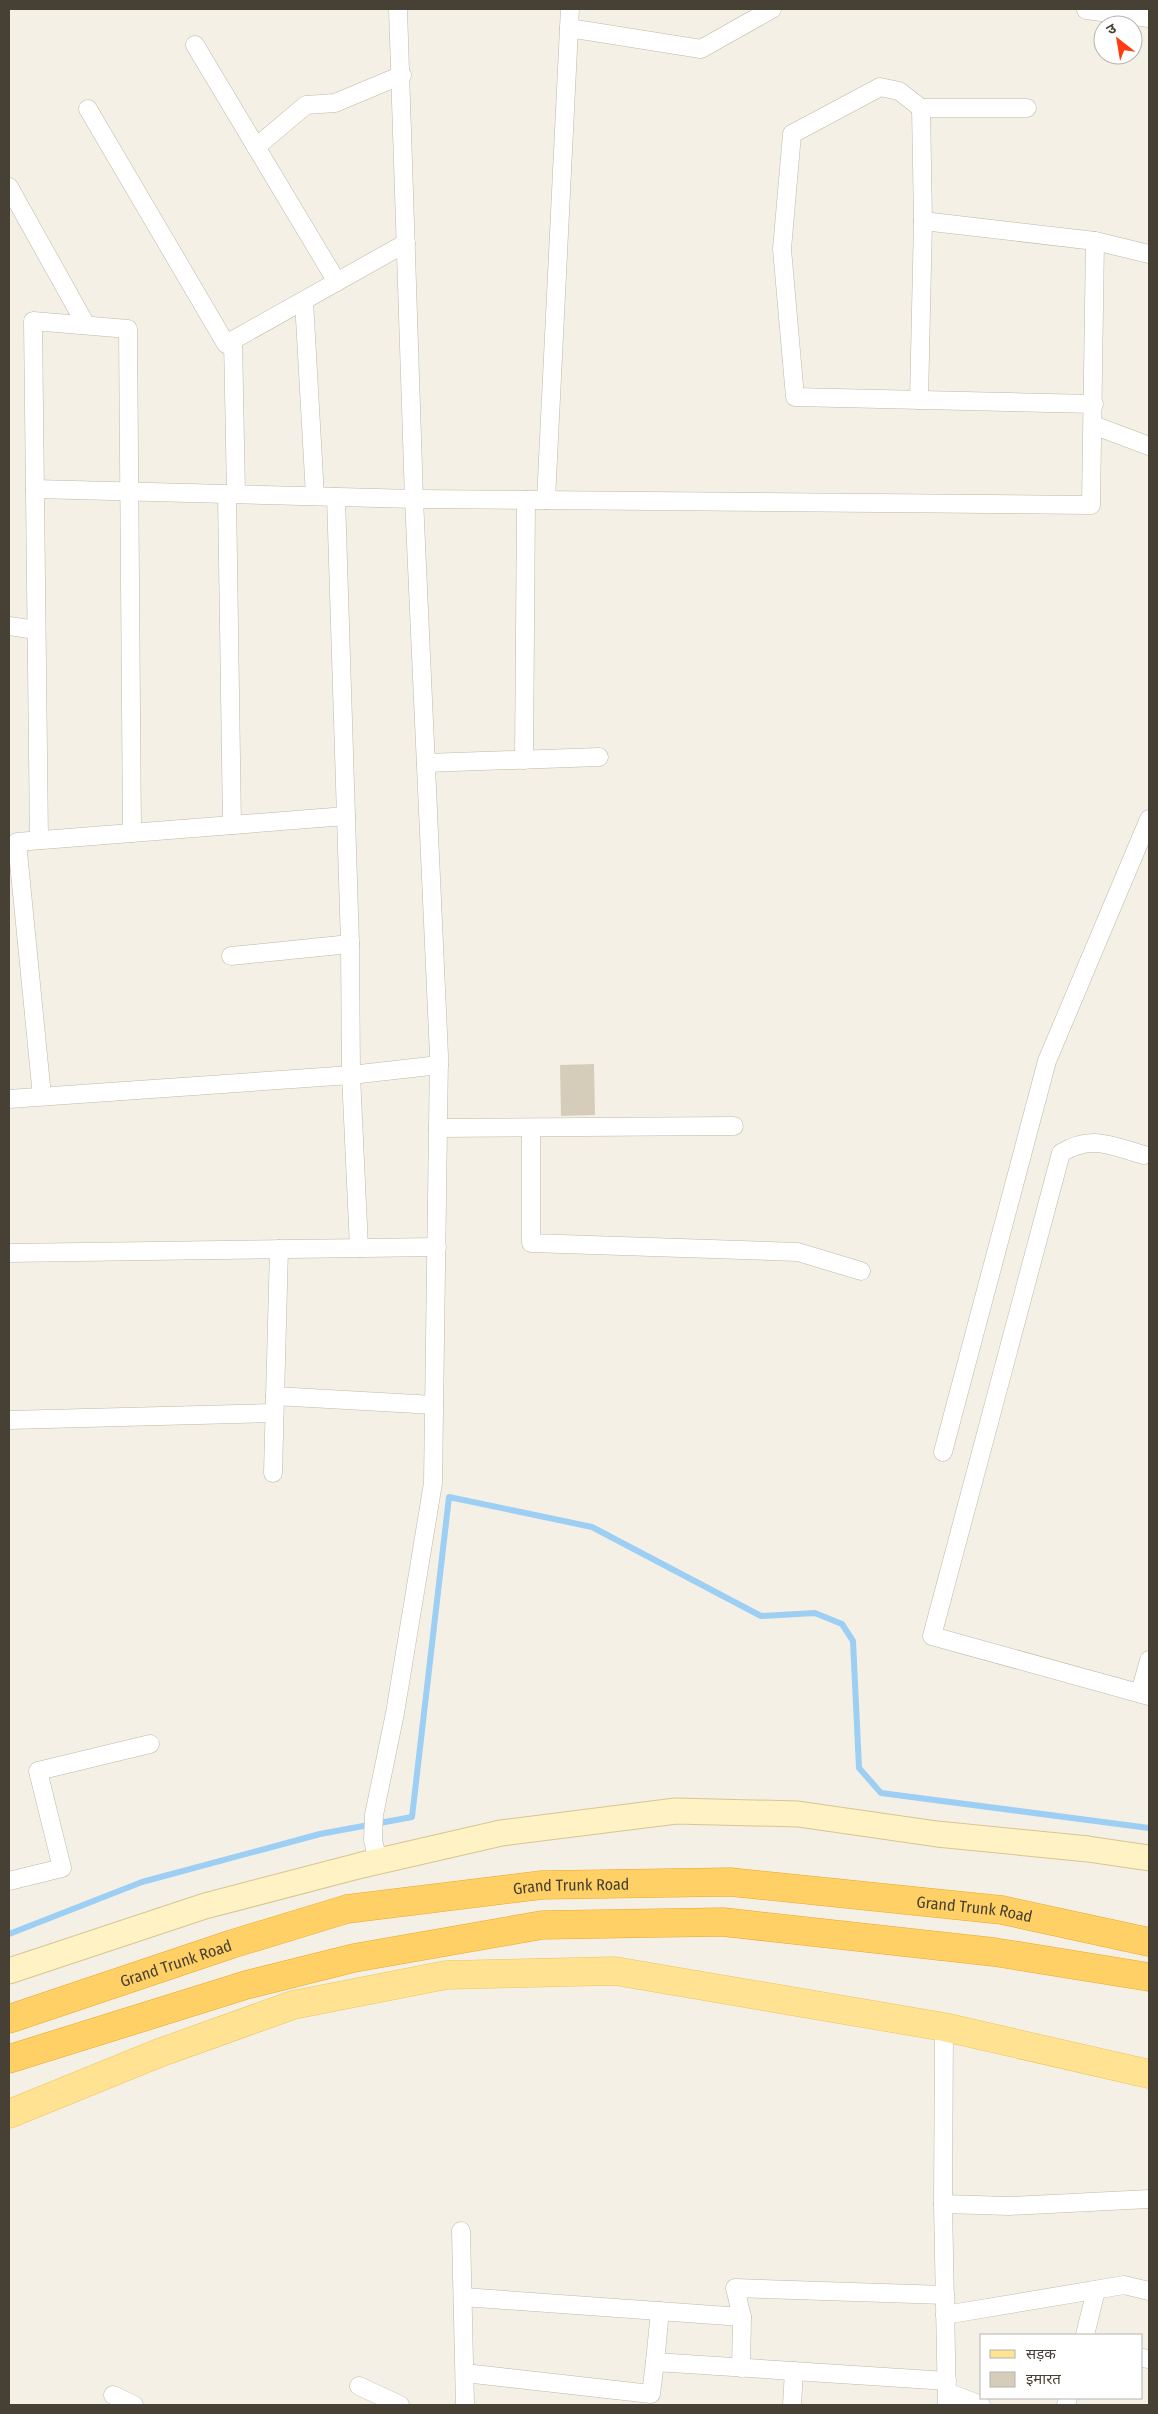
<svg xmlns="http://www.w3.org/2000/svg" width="1158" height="2414" font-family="'Fira Sans Condensed','Noto Sans Devanagari',sans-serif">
<rect width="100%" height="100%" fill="#f4f0e5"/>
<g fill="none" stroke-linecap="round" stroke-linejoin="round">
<polyline stroke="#9dcff5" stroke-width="6" points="9,1934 142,1882 320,1834 412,1817 449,1497 592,1527 761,1616 815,1613 842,1624 853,1641 859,1768 881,1793 1149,1828"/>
</g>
<polygon fill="#d6ccba" points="594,1064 595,1115 561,1116 560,1065"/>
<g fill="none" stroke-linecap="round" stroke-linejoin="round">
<defs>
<g id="street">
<polyline points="570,9 569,28 701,49 772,9"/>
<polyline points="1086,10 1149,18"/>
<polyline points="195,45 337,282"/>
<polyline points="921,108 899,91 880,87 792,134 782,249 795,397 1094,404"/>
<polyline points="88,109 226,344 406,243"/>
<polyline points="256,147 306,105 335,103 402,75"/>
<polyline points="9,187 86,325"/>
<polyline points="923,221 1095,241 1149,254"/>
<polyline points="304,301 315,496"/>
<polyline points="233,340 236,494"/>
<polyline points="919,400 923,221 921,108 1027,108"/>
<polyline points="1093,425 1149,446"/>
<polyline points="35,489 414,499 1091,505 1095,241"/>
<polyline points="227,494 232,825"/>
<polyline points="336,497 350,944 351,1075 359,1248"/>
<polyline points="546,500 569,28"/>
<polyline points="9,626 36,630"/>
<polyline points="524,760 526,500"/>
<polyline points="426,763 599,757"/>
<polyline points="39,840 33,321 128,329 132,833"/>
<polyline points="231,956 350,944"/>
<polyline points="42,1096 17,842 346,816"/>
<polyline points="9,1099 351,1075 439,1065"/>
<polyline points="438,1128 734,1126"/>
<polyline points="531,1128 531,1243 798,1252 861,1271"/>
<path d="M 1144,1155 C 1112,1146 1091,1134 1061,1153 L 932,1636 L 1149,1696"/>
<polyline points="9,1253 437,1247"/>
<polyline points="275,1396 434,1405"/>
<polyline points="9,1420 274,1413"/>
<polyline points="943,1452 1047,1061 1149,819"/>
<polyline points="273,1473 279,1249"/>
<polyline points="1140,1693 1149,1660"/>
<polyline points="378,1861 373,1840 374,1815 395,1713 433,1483 439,1056 414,499 398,9"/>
<polyline points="9,1881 62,1868 38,1771 150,1744"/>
<polyline points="944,2027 943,2204 947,2405"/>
<polyline points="943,2204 1009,2206 1149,2199"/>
<polyline points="461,2231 465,2405"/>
<polyline points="463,2297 742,2317"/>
<polyline points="945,2315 1124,2285 1149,2291"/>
<polyline points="1085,2335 1096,2290"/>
<polyline points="1142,2358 1149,2359"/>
<polyline points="655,2362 660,2311"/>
<polyline points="741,2368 742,2317 735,2288 945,2295"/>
<polyline points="465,2373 651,2394 655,2362 947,2381"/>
<polyline points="359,2386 400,2405"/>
<polyline points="947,2392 981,2405"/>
<polyline points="113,2395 134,2405"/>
<polyline points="792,2405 794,2371"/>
<polyline points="1066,2405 1068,2398"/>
</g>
<polyline id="secondary" points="9,1971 205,1906 362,1865 501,1833 676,1811 798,1814 937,1834 1088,1849 1149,1858"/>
<polyline id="primary" points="9,2114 159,2053 293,2005 446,1975 615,1971 944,2027 1149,2074"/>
<g id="highway">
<path id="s1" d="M 9,2019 L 232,1944 L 347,1909 L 542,1885 L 730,1882 L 1002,1910 L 1149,1942"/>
<polyline points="9,2059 246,1985 354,1958 542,1925 723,1922 994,1952 1149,1977"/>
</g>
</defs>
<use href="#street" stroke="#c0b8a7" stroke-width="19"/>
<use href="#secondary" stroke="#d7c691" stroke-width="27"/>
<use href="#primary" stroke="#ecc45b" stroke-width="29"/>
<use href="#highway" stroke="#e9a82a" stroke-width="29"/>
<use href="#street" stroke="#fff" stroke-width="18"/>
<use href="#secondary" stroke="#fff2c4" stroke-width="25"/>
<use href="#primary" stroke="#ffe393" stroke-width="28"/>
<use href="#highway" stroke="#ffd065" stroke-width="28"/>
</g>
<g text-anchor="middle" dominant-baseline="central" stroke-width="4.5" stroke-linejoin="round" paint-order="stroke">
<g font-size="16" fill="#474034" stroke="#fff">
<text stroke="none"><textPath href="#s1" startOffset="581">Grand Trunk Road</textPath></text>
<text stroke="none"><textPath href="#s1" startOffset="986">Grand Trunk Road</textPath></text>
<text stroke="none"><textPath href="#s1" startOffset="176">Grand Trunk Road</textPath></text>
</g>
</g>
<rect width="1158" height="2414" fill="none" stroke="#474034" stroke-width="20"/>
<rect x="980" y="2334" width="162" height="65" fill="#ffffff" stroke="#b5b3ae"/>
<rect x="990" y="2350" width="25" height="8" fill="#ffe393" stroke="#b5b3ae"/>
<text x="1026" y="2359" font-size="15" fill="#474034">सड़क</text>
<rect x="990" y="2372" width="25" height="15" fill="#d6ccba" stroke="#b5b3ae"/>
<text x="1026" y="2384" font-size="15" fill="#474034">इमारत</text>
<g transform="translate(1118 40) rotate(329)"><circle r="24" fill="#ffffff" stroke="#b5b3ae"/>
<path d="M0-4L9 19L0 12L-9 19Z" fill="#ff3b11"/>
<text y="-8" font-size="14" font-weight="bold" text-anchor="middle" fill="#474034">उ</text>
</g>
</svg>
